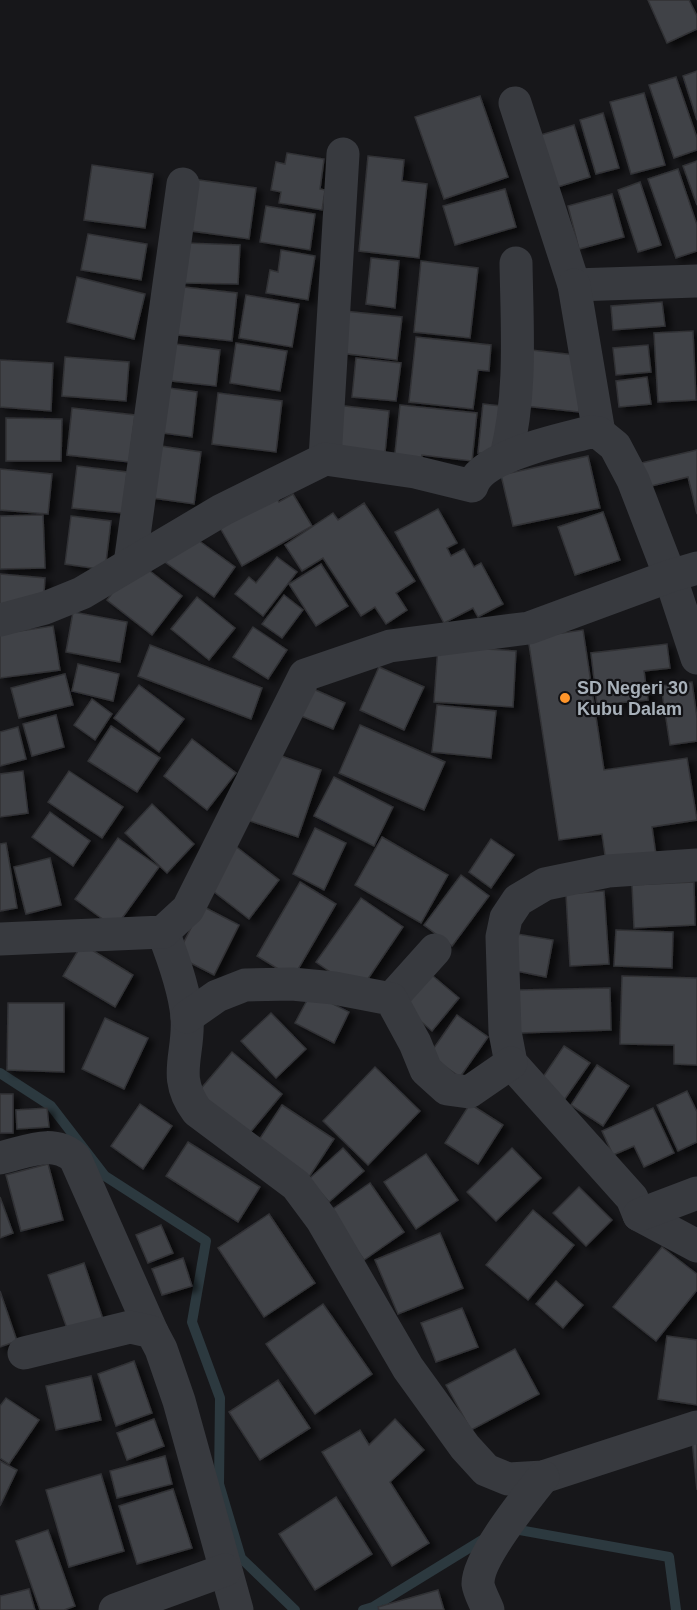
<svg xmlns="http://www.w3.org/2000/svg" width="697" height="1610" font-family="Helvetica,sans-serif">
<defs>
<filter id="shadow"><feDropShadow dx="6" dy="4" stdDeviation="3" flood-color="#0009"/></filter>
</defs>
<rect width="100%" height="100%" fill="#17171a"/>
<g fill="none" stroke-linecap="round" stroke-linejoin="round">
<g stroke="#2c393f" stroke-width="10">
<polyline points="0,1073 51,1106 105,1176 206,1241 192,1322 220,1398 219,1484 241,1558 295,1610"/>
<polyline points="508,1528 669,1557 676,1610"/>
<polyline points="363,1610 373,1607 487,1537"/>
</g>
</g>
<g fill="#414347" stroke="#313236" stroke-width="1.5" filter="url(#shadow)">
<polygon points="648,0 689,0 697,16 697,29 667,43"/>
<polygon points="697,71 697,120 683,76"/>
<polygon points="676,77 697,138 697,150 674,158 649,85"/>
<polygon points="644,93 665,165 631,174 610,102"/>
<polygon points="480,96 508,177 444,199 415,117"/>
<polygon points="603,113 619,168 596,174 580,120"/>
<polygon points="574,125 590,177 551,189 534,137"/>
<polygon points="287,153 324,159 320,189 325,190 322,210 279,203 281,192 271,190 276,162 285,164"/>
<polygon points="368,156 404,160 402,181 427,184 419,258 359,251"/>
<polygon points="697,161 697,205 683,166"/>
<polygon points="92,165 153,174 145,228 84,220"/>
<polygon points="678,169 697,225 697,251 676,258 648,179"/>
<polygon points="192,179 256,188 249,239 184,230"/>
<polygon points="640,182 661,245 638,252 618,190"/>
<polygon points="505,189 516,227 455,245 443,206"/>
<polygon points="612,194 624,237 579,249 568,206"/>
<polygon points="266,206 315,214 310,250 260,242"/>
<polygon points="88,234 147,244 141,280 81,270"/>
<polygon points="185,243 240,245 238,284 184,283"/>
<polygon points="281,250 315,256 308,300 266,293 270,270 278,272"/>
<polygon points="371,258 399,261 395,308 366,304"/>
<polygon points="421,261 478,268 470,338 414,332"/>
<polygon points="77,277 145,294 134,339 67,322"/>
<polygon points="175,286 237,293 232,341 169,334"/>
<polygon points="246,295 299,304 292,347 239,338"/>
<polygon points="662,302 665,326 613,330 611,306"/>
<polygon points="344,311 402,317 397,360 340,353"/>
<polygon points="693,331 696,400 658,402 654,333"/>
<polygon points="416,337 491,345 489,371 478,370 473,409 409,402"/>
<polygon points="167,343 220,350 216,386 163,380"/>
<polygon points="236,343 287,351 280,391 230,383"/>
<polygon points="648,345 651,372 616,375 613,348"/>
<polygon points="531,350 584,356 579,412 525,406"/>
<polygon points="65,357 129,362 126,401 62,396"/>
<polygon points="356,358 401,363 396,401 352,397"/>
<polygon points="0,360 53,363 51,411 0,407"/>
<polygon points="647,377 651,404 619,407 616,381"/>
<polygon points="161,387 197,392 192,437 156,432"/>
<polygon points="218,393 282,401 276,452 212,444"/>
<polygon points="483,404 501,406 496,455 478,453"/>
<polygon points="336,405 389,411 385,453 331,447"/>
<polygon points="400,405 477,413 472,461 422,455 421,466 394,463"/>
<polygon points="72,408 135,415 129,462 67,455"/>
<polygon points="6,418 62,419 61,461 6,461"/>
<polygon points="154,445 201,452 194,504 146,497"/>
<polygon points="697,450 697,514 688,477 647,487 641,463"/>
<polygon points="588,456 600,508 513,526 501,475"/>
<polygon points="77,466 127,472 123,513 72,508"/>
<polygon points="0,469 52,474 48,514 0,510"/>
<polygon points="271,488 279,502 293,494 312,526 242,566 215,519"/>
<polygon points="364,503 415,581 396,593 407,610 386,624 375,607 361,616 323,558 302,571 285,545 333,513 338,520"/>
<polygon points="438,509 457,543 447,548 451,556 464,549 474,567 481,563 503,604 478,617 473,608 444,623 395,532"/>
<polygon points="603,512 620,560 575,575 558,527"/>
<polygon points="43,515 45,568 0,569 0,516"/>
<polygon points="71,516 111,521 105,570 65,564"/>
<polygon points="187,532 235,567 214,597 165,562"/>
<polygon points="277,557 297,572 263,616 235,594 249,577 256,583"/>
<polygon points="137,561 182,596 152,635 107,600"/>
<polygon points="321,564 348,606 316,626 289,584"/>
<polygon points="0,574 45,578 43,607 0,604"/>
<polygon points="284,595 303,610 282,638 262,624"/>
<polygon points="197,597 235,628 209,660 171,629"/>
<polygon points="73,612 127,622 120,662 66,652"/>
<polygon points="53,626 60,670 0,678 0,634"/>
<polygon points="253,627 287,650 268,679 233,657"/>
<polygon points="583,630 604,770 687,758 697,820 652,827 656,855 606,862 602,834 559,840 528,638"/>
<polygon points="667,644 670,668 644,671 648,700 597,705 591,653"/>
<polygon points="150,645 262,688 251,719 138,676"/>
<polygon points="438,646 516,651 513,707 434,702"/>
<polygon points="78,664 119,674 113,701 72,691"/>
<polygon points="379,667 424,687 404,730 360,710"/>
<polygon points="65,674 73,705 19,718 11,688"/>
<polygon points="692,682 697,718 697,741 670,745 661,686"/>
<polygon points="139,685 184,719 159,752 114,718"/>
<polygon points="311,688 345,703 333,729 299,715"/>
<polygon points="92,699 112,714 95,740 74,725"/>
<polygon points="437,705 496,711 491,758 432,752"/>
<polygon points="56,715 64,747 32,756 23,724"/>
<polygon points="360,725 445,762 424,810 339,773"/>
<polygon points="111,726 160,758 137,792 88,761"/>
<polygon points="18,727 26,759 0,766 0,732"/>
<polygon points="192,739 236,773 207,810 164,776"/>
<polygon points="270,752 321,770 298,837 247,820"/>
<polygon points="23,771 28,813 0,817 0,774"/>
<polygon points="69,771 123,807 102,838 48,802"/>
<polygon points="334,777 393,807 374,846 314,816"/>
<polygon points="152,804 194,844 167,873 125,833"/>
<polygon points="50,812 90,841 73,866 32,837"/>
<polygon points="315,828 346,843 324,890 293,874"/>
<polygon points="382,837 448,875 421,923 355,885"/>
<polygon points="118,838 159,867 115,928 75,899"/>
<polygon points="491,839 514,855 491,888 469,872"/>
<polygon points="6,843 17,908 0,911 0,844"/>
<polygon points="234,845 279,880 249,919 204,884"/>
<polygon points="50,858 61,905 26,914 14,867"/>
<polygon points="461,875 489,896 452,946 424,925"/>
<polygon points="300,882 336,904 293,978 257,956"/>
<polygon points="694,882 695,925 634,928 632,885"/>
<polygon points="604,891 609,964 570,966 566,894"/>
<polygon points="361,898 403,927 359,992 316,962"/>
<polygon points="202,906 239,925 214,975 177,956"/>
<polygon points="616,930 673,932 672,968 614,966"/>
<polygon points="517,934 553,940 546,977 511,970"/>
<polygon points="82,944 133,975 115,1007 63,976"/>
<polygon points="427,971 459,998 432,1031 401,1004"/>
<polygon points="622,976 697,978 697,1065 674,1064 674,1045 620,1044"/>
<polygon points="610,988 611,1030 520,1033 519,990"/>
<polygon points="311,993 349,1012 334,1043 295,1023"/>
<polygon points="8,1003 64,1003 64,1072 7,1070"/>
<polygon points="271,1013 306,1049 276,1078 241,1041"/>
<polygon points="457,1015 488,1037 460,1077 429,1055"/>
<polygon points="105,1018 148,1038 124,1089 82,1069"/>
<polygon points="564,1046 590,1063 562,1103 537,1086"/>
<polygon points="232,1052 282,1094 244,1140 193,1098"/>
<polygon points="597,1065 629,1086 603,1126 571,1105"/>
<polygon points="375,1067 420,1111 368,1165 323,1121"/>
<polygon points="687,1091 697,1112 697,1142 678,1151 657,1105"/>
<rect x="0" y="1094" width="13" height="39"/>
<polygon points="140,1104 172,1126 143,1169 111,1146"/>
<polygon points="470,1104 503,1125 478,1164 445,1143"/>
<polygon points="282,1105 334,1139 309,1177 257,1143"/>
<polygon points="47,1108 49,1127 17,1129 16,1110"/>
<polygon points="653,1108 674,1153 644,1167 634,1146 613,1155 602,1131"/>
<polygon points="188,1142 260,1187 238,1222 166,1176"/>
<polygon points="343,1148 364,1171 329,1202 309,1179"/>
<polygon points="512,1148 541,1178 496,1221 467,1192"/>
<polygon points="426,1154 458,1200 416,1229 384,1182"/>
<polygon points="48,1164 63,1220 21,1231 6,1175"/>
<polygon points="370,1183 404,1232 364,1260 330,1211"/>
<polygon points="579,1187 612,1220 586,1246 553,1213"/>
<polygon points="0,1197 13,1233 0,1238"/>
<polygon points="533,1210 574,1245 528,1300 486,1265"/>
<polygon points="269,1214 315,1283 264,1317 218,1248"/>
<polygon points="161,1225 173,1253 148,1263 136,1235"/>
<polygon points="440,1233 463,1288 398,1314 375,1260"/>
<polygon points="662,1247 697,1274 697,1290 656,1341 613,1307"/>
<polygon points="183,1258 192,1286 162,1295 152,1269"/>
<polygon points="84,1263 104,1322 69,1334 48,1275"/>
<polygon points="556,1281 583,1305 563,1328 536,1304"/>
<polygon points="0,1291 17,1341 0,1347"/>
<polygon points="323,1304 372,1374 315,1414 266,1344"/>
<polygon points="462,1308 478,1347 436,1362 421,1323"/>
<polygon points="667,1336 697,1340 697,1405 658,1399"/>
<polygon points="515,1349 539,1394 471,1430 446,1385"/>
<polygon points="134,1361 152,1413 116,1426 98,1374"/>
<polygon points="91,1376 101,1420 56,1430 46,1386"/>
<polygon points="278,1380 310,1428 260,1460 229,1412"/>
<polygon points="6,1398 39,1420 9,1464 0,1458 0,1406"/>
<polygon points="154,1419 164,1446 127,1460 117,1433"/>
<polygon points="395,1419 424,1450 390,1482 429,1543 392,1566 322,1452 360,1430 369,1445"/>
<polygon points="692,1440 697,1440 697,1490"/>
<polygon points="165,1456 172,1484 117,1498 110,1471"/>
<polygon points="0,1461 17,1470 0,1506"/>
<polygon points="101,1474 124,1551 69,1567 46,1490"/>
<polygon points="173,1489 192,1548 137,1564 119,1506"/>
<polygon points="336,1497 372,1554 315,1590 279,1534"/>
<polygon points="48,1530 75,1606 64,1610 40,1610 16,1541"/>
<polygon points="29,1589 35,1610 0,1610 0,1596"/>
<polygon points="438,1590 444,1610 379,1610 378,1607"/>
</g>
<g fill="none" stroke-linecap="round" stroke-linejoin="round">
<g stroke="#383a3f" stroke-width="33">
<polyline points="515,103 574,285 697,281"/>
<polyline points="574,285 599,433"/>
<path d="M 506,456 C 522,393 517,327 516,263"/>
<polyline points="325,459 343,154"/>
<polyline points="130,564 183,184"/>
<path d="M 0,620 L 45,608 L 82,593 L 222,510 L 325,459 L 415,472 L 472,486 C 482,455 561,440 590,432 L 599,433 L 615,446 L 633,480 L 670,576 L 697,658"/>
<polyline points="697,865 608,871 545,884 518,900 506,918 502,937 505,1032 511,1063 632,1198 639,1215 697,1246"/>
<path d="M 163,932 C 172,955 185,993 187,1017 C 190,1055 171,1076 197,1111 L 296,1185 L 322,1220 L 408,1368 L 465,1447 L 486,1470 L 508,1479 L 543,1477 L 697,1427"/>
<polyline points="0,939 163,932 188,909 305,675 390,646 529,628 670,576 697,568"/>
<polyline points="391,999 435,950"/>
<polyline points="187,1017 217,996 245,985 292,984 334,988 391,999 415,1043 426,1070 447,1089 469,1092 511,1063"/>
<path d="M 0,1158 C 27,1152 52,1138 75,1158 L 152,1332"/>
<polyline points="639,1215 697,1193"/>
<polyline points="24,1353 130,1327 152,1332 161,1349 179,1401 237,1610"/>
<polyline points="115,1610 225,1570"/>
<path d="M 488,1610 C 485,1602 479,1592 478,1584 C 477,1559 527,1497 543,1477"/>
</g>
</g>
<circle fill="#ff952a" stroke="#121215" stroke-width="2" cx="565" cy="698" r="6"/>
<g text-anchor="middle" dominant-baseline="central" stroke-width="4.5" stroke-linejoin="round" paint-order="stroke">
<g font-size="18" font-weight="bold" fill="#a8b1ba" stroke="#121215" text-anchor="start">
<text x="577" y="688">SD Negeri 30<tspan x="577" dy="21">Kubu Dalam</tspan></text>
</g>
</g>
</svg>
